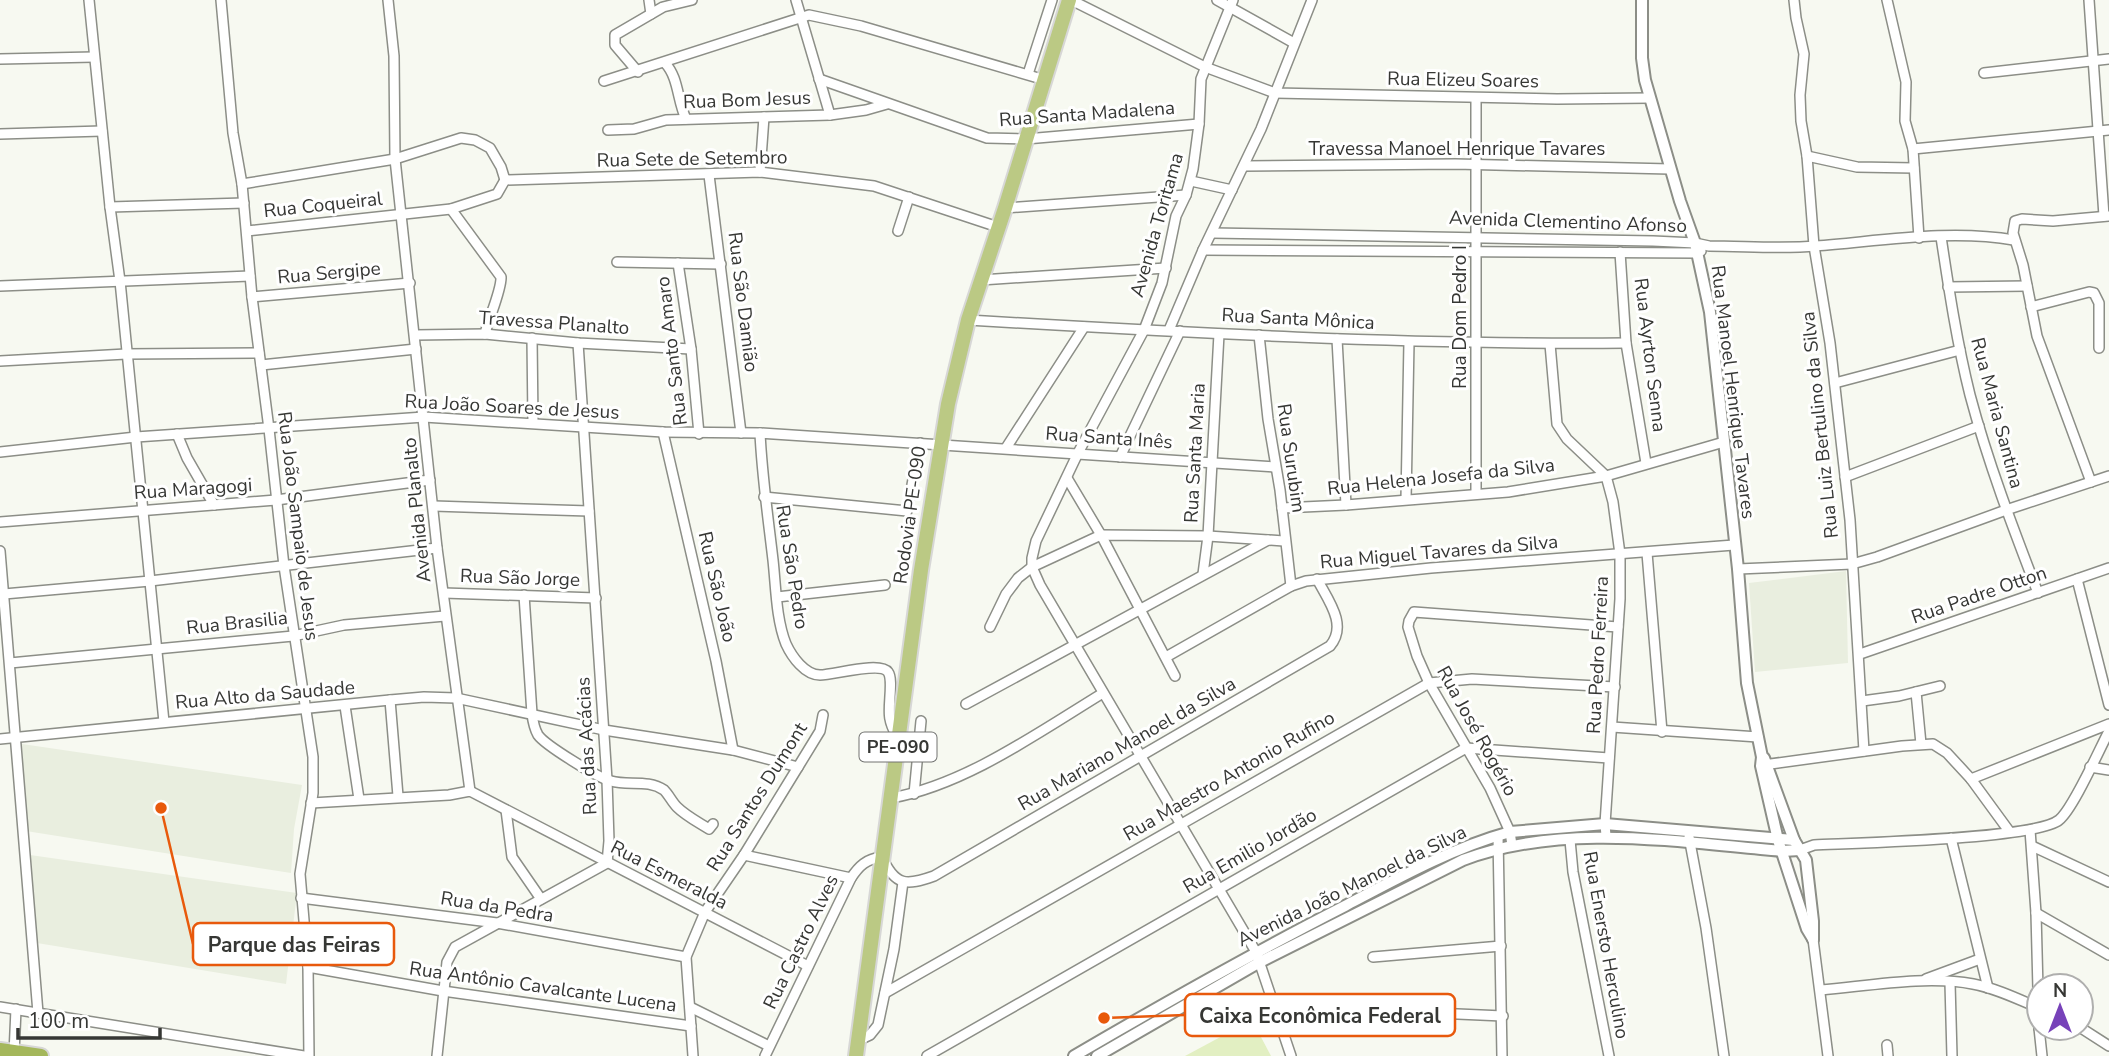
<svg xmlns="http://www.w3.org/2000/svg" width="2109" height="1056" font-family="'Nunito Sans',sans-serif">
<rect width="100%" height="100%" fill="#f7f9f1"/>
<g fill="#e9eedf">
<polygon points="1846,571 1848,663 1755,672 1749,583"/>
<polygon points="22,744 302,785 294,829 291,873 26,831"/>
<polygon points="30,855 297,893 286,984 37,943"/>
</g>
<polygon fill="#e2efc2" points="1252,1020 1271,1056 1185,1056"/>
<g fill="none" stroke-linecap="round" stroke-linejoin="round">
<defs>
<g id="minor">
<polyline points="89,0 110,207 120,281 164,722"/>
<polyline points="221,0 233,133 242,184 252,297 269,429 284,566 313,757 313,793 300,874 308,967 309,1056"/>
<polyline points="388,0 394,56 395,159 437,548 470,791"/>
<polyline points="649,0 651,14"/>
<polyline points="796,0 830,115"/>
<polyline points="1071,0 1205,67 1275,93 1557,99 1650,98"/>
<polyline points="1217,0 1294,43"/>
<polyline points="1233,0 1201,79 1199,124 1193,169 1186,195 1176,216 1162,283 1144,330 1078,453 1036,541 1032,558 1032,567 1040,585 1256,952 1291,1056"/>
<polyline points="1794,0 1796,18 1804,54 1800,95 1801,121 1807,156 1814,246 1830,343 1850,520 1864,751"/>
<polyline points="1887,0 1906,82 1905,121 1913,149 1919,238"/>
<polyline points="2089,0 2104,216"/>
<polyline points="0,59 94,57"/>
<path d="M 665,63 C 679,78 677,100 686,119"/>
<polyline points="638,72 615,45 615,35 663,7 692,0"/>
<polyline points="1984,73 2109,59"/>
<polyline points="1028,74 1052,0"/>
<polyline points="819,79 987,138 1026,139 1199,124"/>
<polyline points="604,81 809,15 861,26 1045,80"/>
<polyline points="1476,98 1476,494"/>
<polyline points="608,130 634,129 666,120 830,115 866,110 887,104"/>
<polyline points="0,134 102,131"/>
<polyline points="1913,149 2109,130"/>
<polyline points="1807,156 1857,167 1914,168"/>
<polyline points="1244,166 1455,164 1670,169"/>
<polyline points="760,172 764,117"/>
<polyline points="709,175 741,433"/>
<polyline points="505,180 760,172 874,186 998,227"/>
<polyline points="1191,181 1232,190"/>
<polyline points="242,184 395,159 461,138 475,140 490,148 501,167 505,180"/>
<polyline points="110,207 244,203"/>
<polyline points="1005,208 1186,195"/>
<path d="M 451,209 L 501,277 C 502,289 488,320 485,334"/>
<polyline points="247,231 451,209 497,194 505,180"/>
<polyline points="898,231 909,197"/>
<path d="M 1212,233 L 1653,241 L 1695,243 L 1709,246 C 1745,246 1781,249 1816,246 C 1881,241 1950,229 2014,240"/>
<path d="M 1941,237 C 1949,290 1957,343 1970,395 C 1988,463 2013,528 2038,593"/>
<polyline points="1203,250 1698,253 1701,251"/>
<polyline points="1620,252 1626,343 1646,463"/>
<polyline points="617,262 721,264"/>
<polyline points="678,263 691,349 699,434"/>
<polyline points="981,280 1166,268"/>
<polyline points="0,286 250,276"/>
<polyline points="1948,287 2027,286"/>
<polyline points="252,297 410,283"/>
<polyline points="2031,307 2089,292 2094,293 2099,303 2099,348"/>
<path d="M 968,320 C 1187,333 1407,345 1626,343"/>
<polyline points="1169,330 1203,250 1261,129 1312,0"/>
<polyline points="416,335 485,334 578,343 691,349"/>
<polyline points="1259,335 1268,419 1280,490 1291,586"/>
<polyline points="532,338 533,423"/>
<polyline points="1337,339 1346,505"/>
<polyline points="1550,344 1557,424 1567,439 1606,476 1613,502 1620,554 1620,599 1605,824 1606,836"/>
<polyline points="0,361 126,354 259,353"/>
<polyline points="261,365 416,349"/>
<polyline points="1835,383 1960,350"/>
<polyline points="663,432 716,661 733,750"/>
<path d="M 760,433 C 762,476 768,517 773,560 C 776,587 776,619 786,644 C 792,657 805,675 820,675 C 834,675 880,661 888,672 C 894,680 887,708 890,719 C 891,726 895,733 898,739"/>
<polyline points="177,434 187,458 214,505"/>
<polyline points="1006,448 1084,327"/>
<polyline points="0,452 136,437 424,417 663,432 760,433 1275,467"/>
<polyline points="1120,457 1180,331"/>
<polyline points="1845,477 1979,426"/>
<polyline points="1067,478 1101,535 1175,676"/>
<polyline points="2091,482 2037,336 2023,265 2013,233 2015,221 2022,219 2053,221 2109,216"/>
<polyline points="764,497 907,511 920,443"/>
<polyline points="1406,499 1409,342"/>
<polyline points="434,506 589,511"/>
<polyline points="1282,508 1346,505 1508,492 1606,476 1724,442"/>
<polyline points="0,522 276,500 430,480"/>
<polyline points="0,551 38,1013"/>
<polyline points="1647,553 1662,732"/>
<polyline points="1738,569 1852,564 1877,557 2006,510 2109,476"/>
<polyline points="1203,574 1208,536 1219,334"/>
<polyline points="2077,579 2109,705"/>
<polyline points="444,593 596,598"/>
<polyline points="4,594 150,581 437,548"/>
<path d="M 524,595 L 532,714 C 533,722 534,728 538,735 C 545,745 598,778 611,781 C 628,786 648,779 664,790 C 669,795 672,802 677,807 C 686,816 698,822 709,829 L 713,824"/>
<polyline points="777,597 885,585"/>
<polyline points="990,627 1006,594 1018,578 1032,567 1101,535 1208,536 1284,541"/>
<polyline points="1860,654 2109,568"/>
<polyline points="1166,657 1291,586 1306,581 1431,568 1734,545"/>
<polyline points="10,663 293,636 344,625 445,616"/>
<polyline points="1916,692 1921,744"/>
<polyline points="390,700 398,796"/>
<polyline points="1862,701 1899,696 1940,686"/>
<polyline points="966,704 1268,540"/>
<polyline points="345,706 359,799"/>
<polyline points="1612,727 1758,737"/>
<polyline points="0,739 390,700 424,697 456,698 604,730 733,750 798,767"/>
<polyline points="1763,765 1902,746 1933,744 1947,753 1971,779 2009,831"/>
<polyline points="2090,767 2109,770"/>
<polyline points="1971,779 2109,724"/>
<polyline points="914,794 921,721"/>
<path d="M 891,798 C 965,785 1039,732 1103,693"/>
<polyline points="311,803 449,795 470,791 808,966"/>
<polyline points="506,810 512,857 541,899"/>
<polyline points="2030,830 2036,913 2039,1028"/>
<polyline points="1498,836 1502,1056"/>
<polyline points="1689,837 1706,928 1724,1056"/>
<polyline points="1951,838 1988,988"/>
<polyline points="1570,840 1573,872 1609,1056"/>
<polyline points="1512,845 1510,832 1490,788 1429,683 1417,656 1408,627 1409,621 1414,612 1618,627"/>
<polyline points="2032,846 2109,882"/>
<path d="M 1800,850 L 1814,845 C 1854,843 2036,839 2059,820 C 2073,809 2099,750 2109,731"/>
<polyline points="744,855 851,878"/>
<polyline points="301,898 497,923 686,957"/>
<polyline points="2036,913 2109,955"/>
<polyline points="1813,939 1828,1056"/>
<polyline points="1373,957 1501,946"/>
<polyline points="308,967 443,991 691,1026"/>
<polyline points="1926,979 1980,959"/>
<polyline points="1950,983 1952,1056"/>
<path d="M 1821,990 C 1868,986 1926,975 1973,984 C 1995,988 2018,999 2039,1008"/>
<polyline points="885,993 1429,683 1472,679 1615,687"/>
<polyline points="1276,1006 1503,1016"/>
<polyline points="0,1007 304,1056"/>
<polyline points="690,1007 769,1046"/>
<polyline points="2039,1028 2042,1056"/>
<polyline points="2081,1028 2109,1046"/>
<polyline points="857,1041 870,1035 878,1025 894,949 903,882"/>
<polyline points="1887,1045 1888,1056"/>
<polyline points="14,1054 16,1009"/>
<polyline points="437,1056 447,962 455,947 607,863 609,841 607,780 578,343"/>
<polyline points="693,1056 686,957 705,912 744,855 798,767 820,731 823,715"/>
<path d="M 765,1056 L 851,878 C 859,866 866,859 882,857 C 895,886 906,886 934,876 L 1330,646 C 1348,625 1328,600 1317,579"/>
<polyline points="927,1056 1466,748 1609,758"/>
</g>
<g id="tertiary">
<polyline points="1642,0 1642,58 1645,80 1680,201 1695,243 1710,312 1738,569 1747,683 1762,757 1761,766 1778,840 1807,929 1813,939"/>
<polyline points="1764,758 1794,840 1806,860 1813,921 1813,939"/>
<path d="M 1074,1056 C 1163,1004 1253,953 1345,906 C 1398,878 1452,848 1510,832 L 1605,824 L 1794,840"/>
<path d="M 1097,1056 L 1260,962 L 1463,860 C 1564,822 1677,842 1782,851 L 1800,850"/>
</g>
<polyline id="primary" points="856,1056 921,570 948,404 968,320 1005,208 1069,0"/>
<polyline id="trunk" points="0,1050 41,1056"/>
</defs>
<use href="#minor" stroke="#8c8e87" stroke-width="12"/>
<use href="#tertiary" stroke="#8c8e87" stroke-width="14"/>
<use href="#primary" stroke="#d7d7d6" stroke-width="18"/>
<use href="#trunk" stroke="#d7d7d6" stroke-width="18"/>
<use href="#minor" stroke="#fff" stroke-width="9"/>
<use href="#tertiary" stroke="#fff" stroke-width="10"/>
<use href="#primary" stroke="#bbc984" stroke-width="14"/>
<use href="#trunk" stroke="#a4b75b" stroke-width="14"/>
</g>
<g text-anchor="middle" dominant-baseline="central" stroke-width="6" stroke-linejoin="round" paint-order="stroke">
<rect fill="#fff" stroke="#727371" stroke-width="2" x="859.5" y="732.5" width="77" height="29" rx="5"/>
<g font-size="18" font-weight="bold" fill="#363734">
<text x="898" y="747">PE-090</text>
</g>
<g font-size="19" fill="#363734" stroke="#fff">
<text transform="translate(1463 80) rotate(1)">Rua Elizeu Soares</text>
<text transform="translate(747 100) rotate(-2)">Rua Bom Jesus</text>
<text transform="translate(1087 114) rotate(-4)">Rua Santa Madalena</text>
<text x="1457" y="149">Travessa Manoel Henrique Tavares</text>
<text transform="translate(692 159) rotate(-1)">Rua Sete de Setembro</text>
<text transform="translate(323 205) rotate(-6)">Rua Coqueiral</text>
<text transform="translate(1568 222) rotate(2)">Avenida Clementino Afonso</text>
<text transform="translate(1157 225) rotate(-74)">Avenida Toritama</text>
<text transform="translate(329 273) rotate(-5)">Rua Sergipe</text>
<text transform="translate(743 302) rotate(83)">Rua São Damião</text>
<text transform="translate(1460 317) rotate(-90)">Rua Dom Pedro I</text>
<text transform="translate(1298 319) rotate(3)">Rua Santa Mônica</text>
<text transform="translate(554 323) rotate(4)">Travessa Planalto</text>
<text transform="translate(672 351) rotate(-97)">Rua Santo Amaro</text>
<text transform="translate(1650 355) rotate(83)">Rua Ayrton Senna</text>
<text transform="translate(1733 392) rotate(83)">Rua Manoel Henrique Tavares</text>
<text transform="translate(512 407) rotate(3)">Rua João Soares de Jesus</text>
<text transform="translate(1997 413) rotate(75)">Rua Maria Santina</text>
<text transform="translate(1820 425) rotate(-96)">Rua Luiz Bertulino da Silva</text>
<text transform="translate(1109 438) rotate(4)">Rua Santa Inês</text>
<text transform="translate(1195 453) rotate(-87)">Rua Santa Maria</text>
<text transform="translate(1291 458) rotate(82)">Rua Surubim</text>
<text transform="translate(1441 477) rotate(-6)">Rua Helena Josefa da Silva</text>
<text transform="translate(193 489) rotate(-4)">Rua Maragogi</text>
<text transform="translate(417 510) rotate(-96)">Avenida Planalto</text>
<text transform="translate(910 515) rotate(-82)">Rodovia PE-090</text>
<text transform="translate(298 526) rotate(83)">Rua João Sampaio de Jesus</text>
<text transform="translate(1439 552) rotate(-5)">Rua Miguel Tavares da Silva</text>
<text transform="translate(792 567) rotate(81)">Rua São Pedro</text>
<text transform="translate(520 578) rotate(2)">Rua São Jorge</text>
<text transform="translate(717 587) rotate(77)">Rua São João</text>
<text transform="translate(1979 595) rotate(-19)">Rua Padre Otton</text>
<text transform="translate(237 623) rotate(-6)">Rua Brasilia</text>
<text transform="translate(1598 655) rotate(-87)">Rua Pedro Ferreira</text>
<text transform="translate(265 695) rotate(-5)">Rua Alto da Saudade</text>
<text transform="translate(1477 731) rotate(61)">Rua José Rogério</text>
<text transform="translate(1127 744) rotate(-30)">Rua Mariano Manoel da Silva</text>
<text transform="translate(587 746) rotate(-93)">Rua das Acácias</text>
<text transform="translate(1229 776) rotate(-30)">Rua Maestro Antonio Rufino</text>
<text transform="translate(757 797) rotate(-58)">Rua Santos Dumont</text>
<text transform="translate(1250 851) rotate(-30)">Rua Emilio Jordão</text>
<text transform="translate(669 875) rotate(27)">Rua Esmeralda</text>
<text transform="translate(1352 886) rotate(-26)">Avenida João Manoel da Silva</text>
<text transform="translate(497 907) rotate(9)">Rua da Pedra</text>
<text transform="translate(801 942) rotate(-64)">Rua Castro Alves</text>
<text transform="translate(1606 945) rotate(80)">Rua Enersto Herculino</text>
<text transform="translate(543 987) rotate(8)">Rua Antônio Cavalcante Lucena</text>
</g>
</g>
<path fill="none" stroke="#e8590c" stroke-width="2.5" d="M161 808L193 944M1104 1018L1185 1015"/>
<g fill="#e8590c" stroke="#fff" stroke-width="2.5">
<circle cx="161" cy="808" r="7"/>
<circle cx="1104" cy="1018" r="7"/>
</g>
<g fill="#fff" stroke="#e8590c" stroke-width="2.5">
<rect x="193" y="923" width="201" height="42" rx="7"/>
<rect x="1185" y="994" width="270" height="42" rx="7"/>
</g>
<g font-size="21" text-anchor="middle" font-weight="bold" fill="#363734">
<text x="294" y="952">Parque das Feiras</text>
<text x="1320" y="1023">Caixa Econômica Federal</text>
</g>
<g transform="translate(2060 1007)"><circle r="33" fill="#ffffff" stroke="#afafae" stroke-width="2"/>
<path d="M0-5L12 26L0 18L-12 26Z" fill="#7742b9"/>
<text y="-10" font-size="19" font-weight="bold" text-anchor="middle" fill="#363734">N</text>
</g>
<path d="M18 1028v10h142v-10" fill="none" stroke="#363734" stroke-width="3.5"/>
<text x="28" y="1028" font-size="21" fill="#363734" stroke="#ffffff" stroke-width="5" paint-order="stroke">100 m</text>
</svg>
